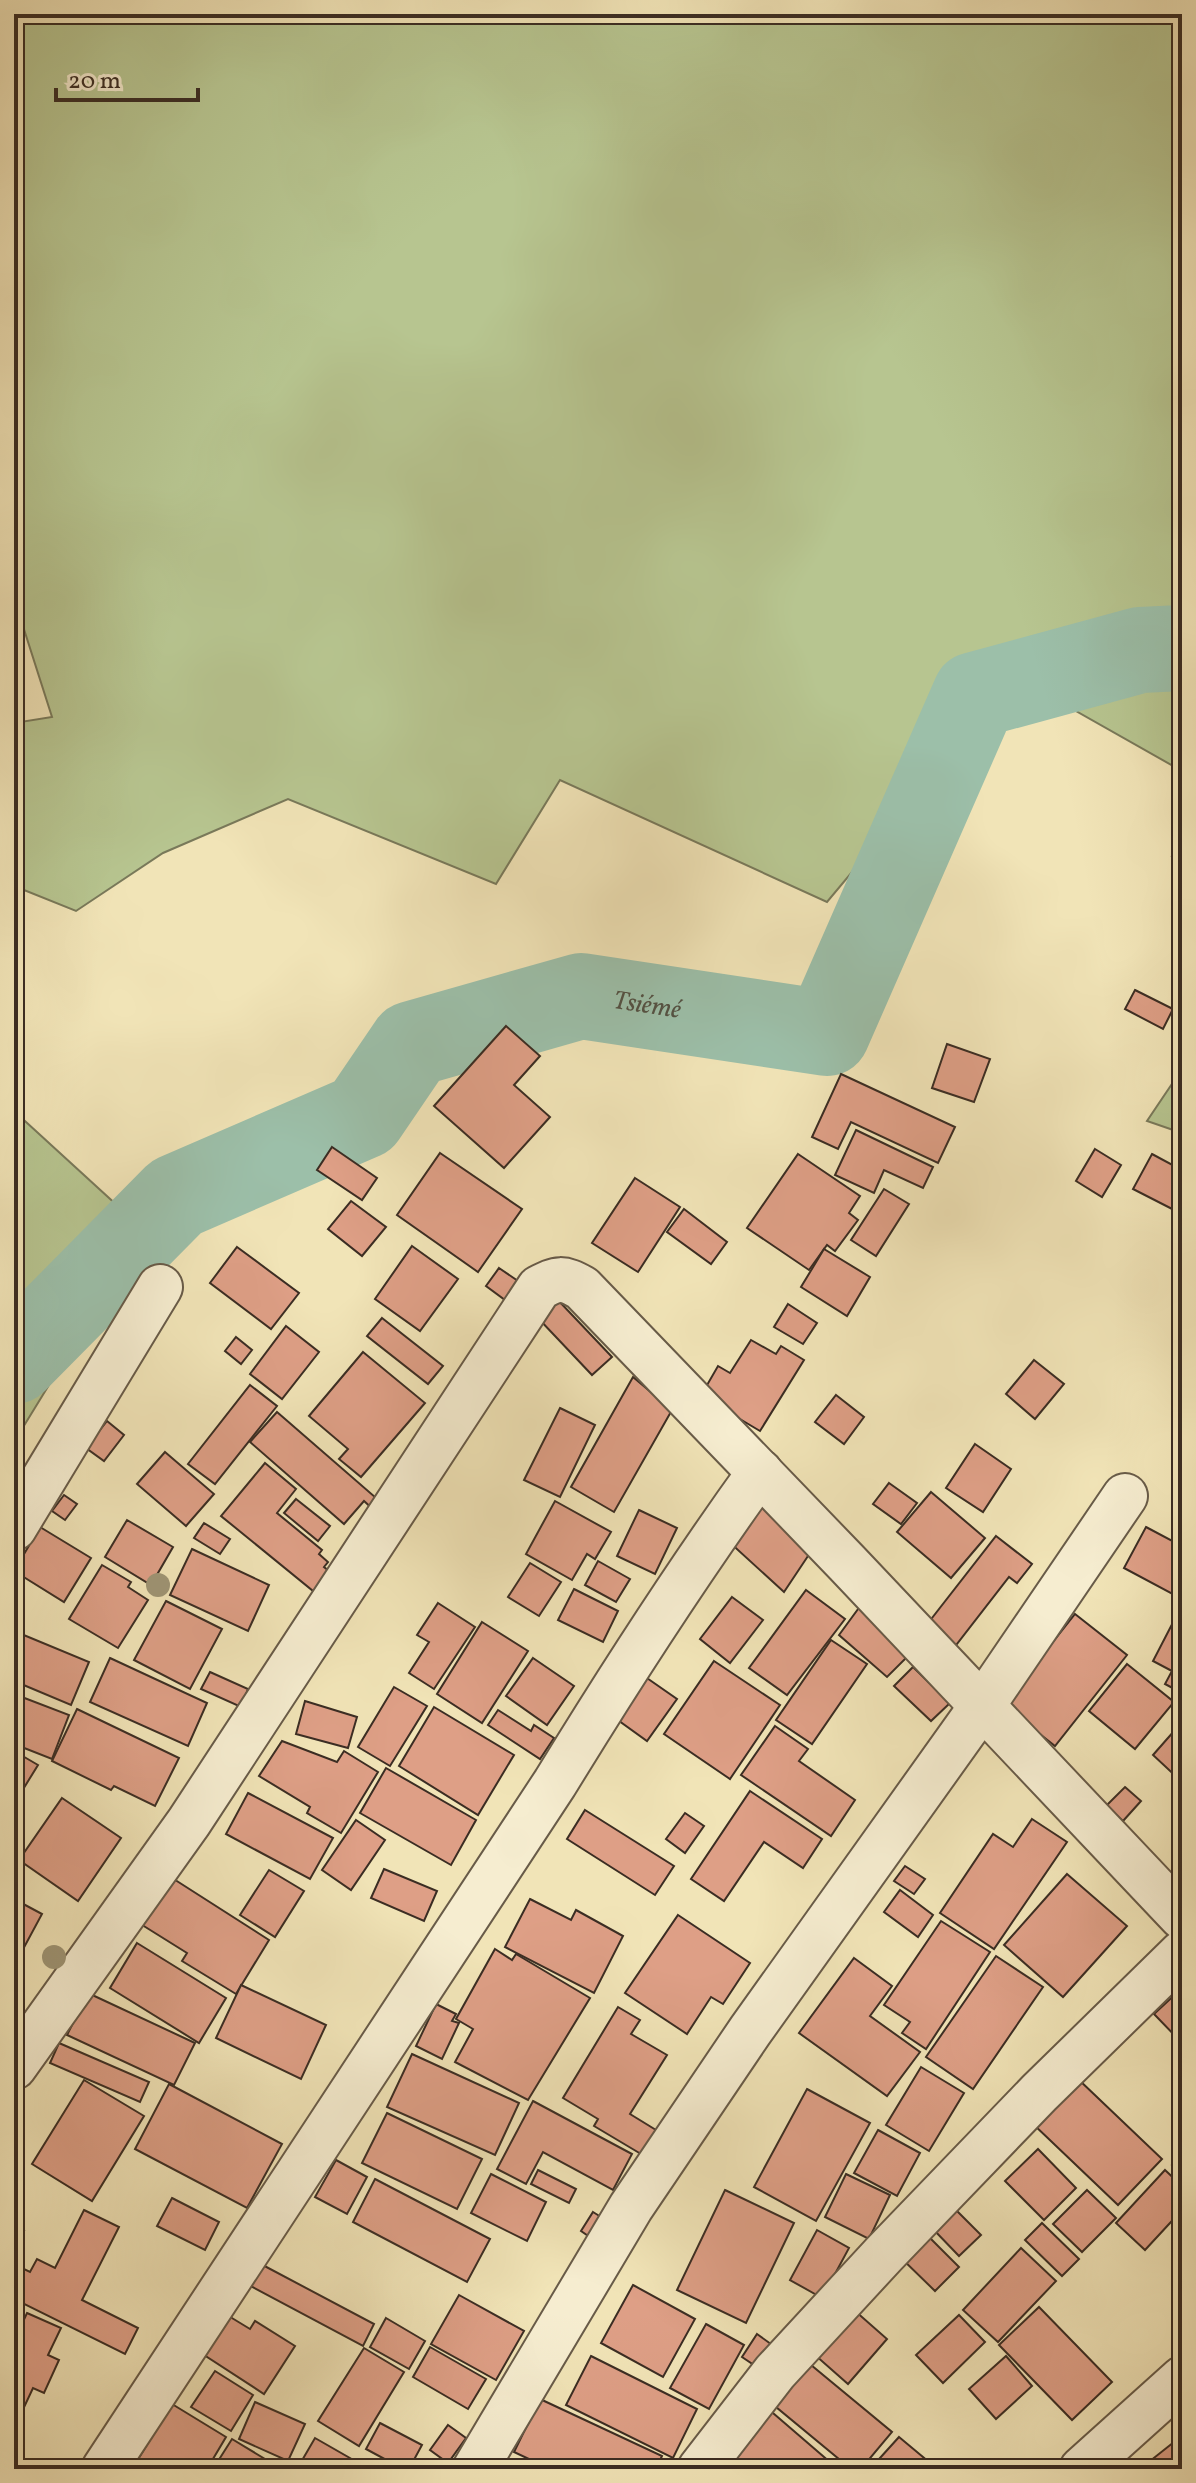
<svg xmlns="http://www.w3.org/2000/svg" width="1196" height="2483" font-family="Vollkorn,serif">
<rect width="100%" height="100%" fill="#f1e4b7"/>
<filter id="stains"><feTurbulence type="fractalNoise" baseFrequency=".0025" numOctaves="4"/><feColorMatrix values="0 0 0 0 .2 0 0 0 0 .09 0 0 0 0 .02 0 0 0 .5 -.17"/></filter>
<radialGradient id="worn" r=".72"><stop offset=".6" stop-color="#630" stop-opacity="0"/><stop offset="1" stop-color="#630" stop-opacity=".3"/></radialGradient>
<g fill="#b7c590" stroke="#79795a" stroke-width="2">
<polygon points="14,14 1182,14 1182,771 1021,680 924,786 827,902 560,780 496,884 288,799 163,853 76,911 14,886 14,723 52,717 14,598"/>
<polygon points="1182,1069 1182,1133 1147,1121"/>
<polygon points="14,1111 144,1230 14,1442"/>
</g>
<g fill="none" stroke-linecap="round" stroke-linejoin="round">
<path stroke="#9cbfa9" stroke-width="86" id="s1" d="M 14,1361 L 176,1197 L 363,1116 L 412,1044 L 581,996 L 827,1033 L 975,695 L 1140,650 L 1182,648"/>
</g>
<g fill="#de9f86" stroke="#3b2d23" stroke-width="2">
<polygon points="1182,836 1182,861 1172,856"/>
<polygon points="1135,990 1173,1009 1163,1029 1125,1009"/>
<polygon points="506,1026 540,1056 514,1085 550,1117 504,1168 434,1106"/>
<polygon points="947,1044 990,1059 974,1102 932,1088"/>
<polygon points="841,1074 955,1127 938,1163 851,1122 838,1149 812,1137"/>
<polygon points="856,1130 933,1167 923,1188 884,1170 874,1193 835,1175"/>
<polygon points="332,1147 377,1178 362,1200 317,1170"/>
<polygon points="1095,1149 1121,1165 1102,1197 1076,1181"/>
<polygon points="440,1153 522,1209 478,1272 397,1215"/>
<polygon points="798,1154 860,1196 849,1213 858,1220 835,1251 827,1245 809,1270 747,1228"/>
<polygon points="1152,1154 1182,1170 1182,1214 1133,1189"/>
<polygon points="635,1178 680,1207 638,1272 592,1243"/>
<polygon points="884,1189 909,1204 876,1256 851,1240"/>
<polygon points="351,1201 386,1227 362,1256 328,1229"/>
<polygon points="684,1209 727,1242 711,1264 667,1232"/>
<polygon points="412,1246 458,1279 420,1331 375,1299"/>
<polygon points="237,1247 299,1293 271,1329 210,1283"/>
<polygon points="824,1249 870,1277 847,1316 801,1287"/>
<polygon points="499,1268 518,1281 505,1300 486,1286"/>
<polygon points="556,1298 612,1357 592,1375 537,1317"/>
<polygon points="788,1304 817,1323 803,1344 774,1327"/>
<polygon points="382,1318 443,1366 428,1384 367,1336"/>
<polygon points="286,1326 319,1352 282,1399 250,1374"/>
<polygon points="236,1337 252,1350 241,1364 225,1351"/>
<polygon points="751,1340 776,1354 781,1346 804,1360 760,1431 713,1403 703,1392 718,1366 730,1373"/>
<polygon points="363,1352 425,1403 361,1477 339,1459 348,1449 309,1416"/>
<polygon points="1034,1360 1064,1384 1035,1419 1006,1394"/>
<polygon points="633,1377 672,1410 614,1512 571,1487"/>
<polygon points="250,1385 277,1406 215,1484 188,1464"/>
<polygon points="836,1395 864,1417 844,1444 815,1422"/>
<polygon points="560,1408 595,1425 560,1497 524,1480"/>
<polygon points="277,1412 383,1504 376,1512 364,1501 344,1524 250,1442"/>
<polygon points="107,1421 124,1435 104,1461 86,1448"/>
<polygon points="975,1444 1011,1469 983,1512 946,1488"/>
<polygon points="165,1452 214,1494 186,1526 137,1484"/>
<polygon points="265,1463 296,1489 277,1513 322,1550 319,1554 328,1562 324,1567 334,1575 318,1595 221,1516"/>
<polygon points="889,1483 917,1503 901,1524 873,1504"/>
<polygon points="931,1492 985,1538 951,1578 897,1532"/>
<polygon points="64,1495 77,1504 65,1520 52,1511"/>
<polygon points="296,1499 330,1526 318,1541 284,1513"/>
<polygon points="766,1500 814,1547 784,1592 727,1540"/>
<polygon points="555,1501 611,1532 595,1559 587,1554 572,1580 526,1554"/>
<polygon points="639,1510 677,1528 655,1574 617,1556"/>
<polygon points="127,1520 173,1547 151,1585 105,1557"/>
<polygon points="204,1523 230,1539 220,1554 194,1538"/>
<polygon points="40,1527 91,1558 64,1602 14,1571"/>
<polygon points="1146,1527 1182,1546 1182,1594 1180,1598 1124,1568"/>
<polygon points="996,1536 1032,1564 1017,1583 1009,1577 953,1649 925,1627"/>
<polygon points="192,1549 269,1585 248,1631 170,1595"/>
<polygon points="598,1561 630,1579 616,1602 585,1585"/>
<polygon points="530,1563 561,1582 539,1616 508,1597"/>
<polygon points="102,1565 131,1582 128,1587 148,1600 118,1648 69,1619"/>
<polygon points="574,1589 618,1611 603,1642 558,1620"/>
<polygon points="806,1590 845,1619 787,1695 749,1668"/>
<polygon points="732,1597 763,1620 730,1663 700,1639"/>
<polygon points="166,1601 222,1629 190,1689 134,1660"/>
<polygon points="438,1603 475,1627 434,1689 409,1673 429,1642 417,1635"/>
<polygon points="861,1605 910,1654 887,1677 839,1635"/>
<polygon points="1182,1605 1182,1693 1165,1684 1172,1671 1153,1661"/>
<polygon points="1075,1614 1127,1655 1055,1746 1003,1705"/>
<polygon points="482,1622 528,1651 482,1723 437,1694"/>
<polygon points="14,1631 89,1662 71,1705 14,1681"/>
<polygon points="831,1640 867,1664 812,1744 776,1720"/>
<polygon points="110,1658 207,1703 188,1746 90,1702"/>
<polygon points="533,1658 574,1686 547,1725 506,1696"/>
<polygon points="714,1661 780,1705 730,1779 664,1734"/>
<polygon points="1127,1664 1174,1702 1135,1749 1089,1711"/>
<polygon points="913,1667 950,1703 931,1721 894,1686"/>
<polygon points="210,1672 248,1689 241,1707 201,1689"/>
<polygon points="644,1676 677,1699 647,1741 615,1718"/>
<polygon points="394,1687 427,1706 390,1766 358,1747"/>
<polygon points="14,1694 69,1715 52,1759 14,1744"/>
<polygon points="305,1701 357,1717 348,1748 296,1734"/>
<polygon points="434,1707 514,1755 478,1815 399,1766"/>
<polygon points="77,1709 179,1758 155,1806 114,1786 111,1790 52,1761"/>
<polygon points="498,1710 531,1731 534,1725 554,1738 540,1759 488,1725"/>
<polygon points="1182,1722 1182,1782 1153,1755"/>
<polygon points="775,1726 808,1749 799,1761 855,1800 831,1836 741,1775"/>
<polygon points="282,1741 337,1762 344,1751 378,1772 341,1833 307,1813 310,1807 259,1776"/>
<polygon points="14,1751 38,1765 14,1804"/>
<polygon points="386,1768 476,1820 451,1865 360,1813"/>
<polygon points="1125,1787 1141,1801 1123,1821 1106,1806"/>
<polygon points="750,1791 822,1839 803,1868 764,1842 724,1901 691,1879"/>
<polygon points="248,1793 333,1838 310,1879 226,1834"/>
<polygon points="62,1798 121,1838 78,1901 19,1860"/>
<polygon points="585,1810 674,1866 655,1895 567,1839"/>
<polygon points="685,1813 704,1826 685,1853 666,1839"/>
<polygon points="1032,1819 1067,1842 994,1949 940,1913 993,1834 1013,1847"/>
<polygon points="356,1820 385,1840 351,1890 322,1870"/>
<polygon points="905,1866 925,1879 914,1894 894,1881"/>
<polygon points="384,1869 437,1891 424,1921 371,1898"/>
<polygon points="269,1870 304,1891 275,1937 240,1915"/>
<polygon points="1067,1874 1127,1926 1063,1997 1004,1945"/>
<polygon points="169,1876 269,1940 236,1994 182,1961 187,1953 139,1923"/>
<polygon points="900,1890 933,1915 918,1937 884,1912"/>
<polygon points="14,1899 42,1914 14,1966"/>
<polygon points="530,1899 571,1920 576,1910 623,1936 594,1993 505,1947"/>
<polygon points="678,1915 750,1963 723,2004 711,1997 687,2034 625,1993"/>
<polygon points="941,1921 990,1952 926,2049 902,2033 910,2022 884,2005"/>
<polygon points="137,1943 226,1998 199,2043 110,1988"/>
<polygon points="495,1949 512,1960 516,1954 590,1998 528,2100 455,2062 473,2029 456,2019"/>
<polygon points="996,1956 1043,1987 973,2089 926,2057"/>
<polygon points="854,1958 892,1986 870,2016 920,2052 887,2096 799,2033"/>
<polygon points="241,1985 326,2025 301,2079 216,2038"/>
<polygon points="1182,1988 1182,2043 1154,2014"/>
<polygon points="88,1993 195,2043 174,2085 67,2035"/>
<polygon points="436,2004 456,2014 452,2021 459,2023 442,2059 416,2046"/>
<polygon points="618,2007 640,2020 631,2034 667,2055 630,2114 656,2130 641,2154 594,2126 598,2119 563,2098"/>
<polygon points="59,2043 149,2082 140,2102 50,2063"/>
<polygon points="412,2054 519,2103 495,2155 387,2107"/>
<polygon points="921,2067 964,2093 929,2151 886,2125"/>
<polygon points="1077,2078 1162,2159 1118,2205 1032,2123"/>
<polygon points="84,2080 144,2116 92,2201 32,2164"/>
<polygon points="169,2084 282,2144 247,2208 135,2149"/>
<polygon points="807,2089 870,2123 816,2221 754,2187"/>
<polygon points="533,2101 632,2154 613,2190 543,2152 526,2184 497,2169"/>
<polygon points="387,2113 482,2159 457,2209 362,2163"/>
<polygon points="878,2130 920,2153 897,2196 854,2173"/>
<polygon points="1038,2149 1076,2188 1044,2220 1005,2181"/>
<polygon points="1182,2155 1182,2176 1172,2165"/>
<polygon points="336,2160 367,2177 347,2214 315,2197"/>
<polygon points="538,2170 576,2189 569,2203 531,2184"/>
<polygon points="1165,2170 1182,2186 1182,2210 1145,2250 1116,2223"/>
<polygon points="491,2174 546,2202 527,2241 471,2213"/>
<polygon points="846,2174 890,2195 869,2239 825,2217"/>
<polygon points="375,2179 490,2239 467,2282 353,2222"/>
<polygon points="725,2190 794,2223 746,2323 677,2290"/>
<polygon points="1087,2190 1116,2218 1082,2252 1053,2224"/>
<polygon points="172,2198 219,2222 205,2250 157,2226"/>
<polygon points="953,2207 981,2235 959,2256 932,2228"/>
<polygon points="84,2210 119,2227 82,2300 138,2328 125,2354 14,2299 14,2283 22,2268 30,2272 37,2259 55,2268"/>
<polygon points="593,2212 609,2222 597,2242 581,2231"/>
<polygon points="1042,2223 1079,2259 1062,2276 1025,2240"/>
<polygon points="14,2228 24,2231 14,2256"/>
<polygon points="817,2230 849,2248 822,2298 790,2280"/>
<polygon points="922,2230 959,2267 935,2291 898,2255"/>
<polygon points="1021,2248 1056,2281 998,2342 963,2310"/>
<polygon points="257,2262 374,2324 363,2346 245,2283"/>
<polygon points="633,2285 695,2319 663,2377 601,2343"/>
<polygon points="459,2295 524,2331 496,2380 431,2344"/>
<polygon points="1039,2307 1112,2382 1072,2420 999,2345"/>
<polygon points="854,2310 887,2339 848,2384 815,2355"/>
<polygon points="27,2313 61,2328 48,2355 59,2360 44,2393 33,2388 18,2420 14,2419 14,2341"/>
<polygon points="227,2315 250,2329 255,2321 295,2346 264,2394 201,2353"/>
<polygon points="959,2315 985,2342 943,2383 916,2355"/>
<polygon points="386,2318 425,2341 409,2369 370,2347"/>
<polygon points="706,2324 744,2345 709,2409 670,2388"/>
<polygon points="757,2334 775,2347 760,2369 742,2357"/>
<polygon points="430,2347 486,2379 468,2409 413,2377"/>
<polygon points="364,2348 404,2372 359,2446 318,2421"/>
<polygon points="591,2356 697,2409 673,2458 566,2405"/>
<polygon points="1006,2356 1032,2386 996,2419 969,2389"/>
<polygon points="805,2360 892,2432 861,2469 851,2469 770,2402"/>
<polygon points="215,2371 253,2395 231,2431 191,2407"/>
<polygon points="540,2399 662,2456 656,2469 550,2469 514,2452"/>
<polygon points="255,2402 305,2424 288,2461 239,2439"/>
<polygon points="172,2404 226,2437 207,2469 132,2469"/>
<polygon points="766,2407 838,2469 740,2469 725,2456"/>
<polygon points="380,2423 422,2445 409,2469 403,2469 366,2449"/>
<polygon points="448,2425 466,2438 448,2463 430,2450"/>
<polygon points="899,2437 935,2467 934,2469 870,2469"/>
<polygon points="315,2438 369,2469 297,2469"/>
<polygon points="1179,2438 1182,2441 1182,2469 1140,2469"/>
<polygon points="232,2439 270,2462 266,2469 213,2469"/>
</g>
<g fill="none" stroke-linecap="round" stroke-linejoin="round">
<defs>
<g id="minor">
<polyline points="14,1528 160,1287"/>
<path d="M 14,2067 L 189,1822 L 539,1288 C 558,1278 562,1277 582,1288 L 847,1563 L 1182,1917"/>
<path d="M 104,2469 L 555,1783 C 620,1677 687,1573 760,1472"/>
<polyline points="475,2469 631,2207 750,2031 982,1706 1125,1496"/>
<polyline points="700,2469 775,2372 884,2254 1039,2093 1182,1953"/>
<polyline points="1082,2469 1182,2379"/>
</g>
</defs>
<use href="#minor" stroke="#685b48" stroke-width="48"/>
<use href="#minor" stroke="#f6edd0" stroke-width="44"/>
</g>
<g fill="#9e9474">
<circle cx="158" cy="1585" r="12"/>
<circle cx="54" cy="1957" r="12"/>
</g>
<g text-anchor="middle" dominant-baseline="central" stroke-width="6" stroke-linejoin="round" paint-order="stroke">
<g font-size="26" font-style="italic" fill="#535244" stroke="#f6edd0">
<text stroke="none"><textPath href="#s1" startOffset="764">Tsiémé</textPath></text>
</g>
</g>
<rect width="1196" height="2483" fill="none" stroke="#f1e4b7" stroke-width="48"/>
<rect x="16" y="16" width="1164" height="2451" fill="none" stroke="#3b2d23" stroke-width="4"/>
<rect x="24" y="24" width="1148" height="2435" fill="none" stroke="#3b2d23" stroke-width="2"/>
<path d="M56 88v12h142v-12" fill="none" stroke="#3b2d23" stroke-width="4"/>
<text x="68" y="88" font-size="24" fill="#3b2d23" stroke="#f6edd0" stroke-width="6" paint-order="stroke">20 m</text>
<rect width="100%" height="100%" filter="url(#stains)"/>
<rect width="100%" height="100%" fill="url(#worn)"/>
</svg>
